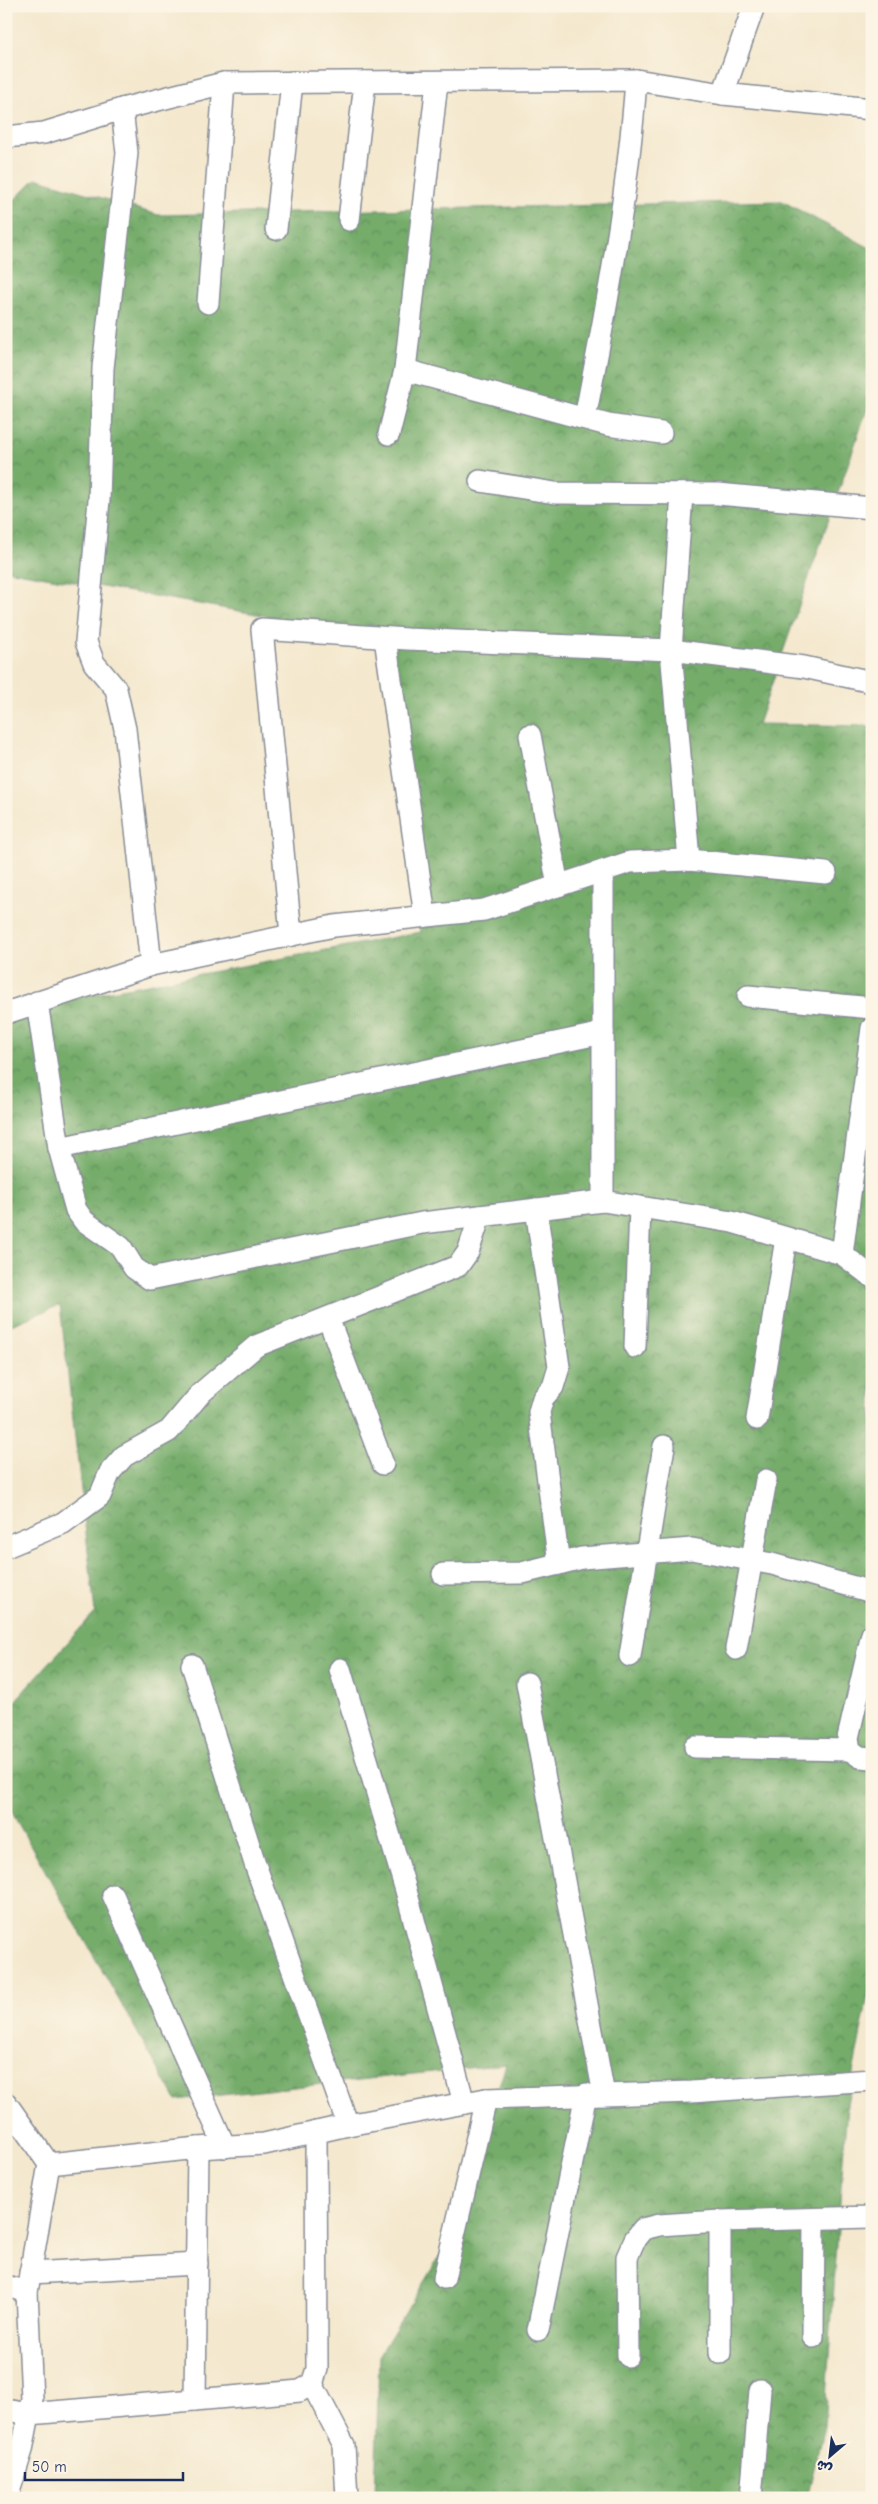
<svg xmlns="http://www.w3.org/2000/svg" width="878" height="2504" font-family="'Comic Neue','Playpen Sans Arabic',sans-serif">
<defs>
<pattern id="forest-crowns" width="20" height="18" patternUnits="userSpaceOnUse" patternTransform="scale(1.25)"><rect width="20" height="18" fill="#74ac6a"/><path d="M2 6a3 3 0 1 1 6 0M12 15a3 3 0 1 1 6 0" fill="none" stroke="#5e8c5a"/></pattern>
</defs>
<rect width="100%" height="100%" fill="#fcf5e5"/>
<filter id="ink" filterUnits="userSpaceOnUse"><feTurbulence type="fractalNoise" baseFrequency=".02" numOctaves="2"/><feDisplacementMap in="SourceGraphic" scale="10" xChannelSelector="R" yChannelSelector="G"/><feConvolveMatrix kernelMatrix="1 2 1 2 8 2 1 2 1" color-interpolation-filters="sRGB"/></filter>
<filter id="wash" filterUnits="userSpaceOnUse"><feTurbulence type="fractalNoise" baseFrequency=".0096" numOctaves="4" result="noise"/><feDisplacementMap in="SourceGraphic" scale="20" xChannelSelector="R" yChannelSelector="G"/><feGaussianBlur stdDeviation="1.12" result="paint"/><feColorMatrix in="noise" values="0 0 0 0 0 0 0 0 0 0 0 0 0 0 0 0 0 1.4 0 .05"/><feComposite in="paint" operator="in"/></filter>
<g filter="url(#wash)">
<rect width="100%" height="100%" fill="#f4e8ce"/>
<polygon fill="url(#forest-crowns)" stroke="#486e64" points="36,178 158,215 782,201 872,249 872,395 758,724 872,726 872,1975 847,2104 824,2426 807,2498 375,2498 379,2356 447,2244 506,2064 176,2100 6,1802 6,1711 95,1612 60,1305 6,1327 6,1011 421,932 380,636 6,570 6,208"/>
</g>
<g filter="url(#ink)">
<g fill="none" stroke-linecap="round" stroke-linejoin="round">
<defs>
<g id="minor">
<polyline points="723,94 754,6"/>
<polyline points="122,109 127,153 103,368 99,500 86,642 94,663 116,689 125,729 151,965"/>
<polyline points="6,137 44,133 122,109 224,83 636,80 723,94 872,109"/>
<polyline points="349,220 365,82"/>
<polyline points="276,229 292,82"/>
<polyline points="208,303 224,83"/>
<polyline points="405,370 608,425 661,433"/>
<path d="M 585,418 C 607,305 628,195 636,80"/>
<polyline points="389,434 405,370 437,82"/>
<polyline points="480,481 555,493 718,494 872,508"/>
<polyline points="682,494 671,650 689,860"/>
<polyline points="385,638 425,916"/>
<polyline points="530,735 558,886"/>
<polyline points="603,871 603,1201"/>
<polyline points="291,935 262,629 407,639 671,650 804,667 872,682"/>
<polyline points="748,996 872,1008"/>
<polyline points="37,1002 59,1148 76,1210 84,1221 121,1247 134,1268 150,1279 422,1223 603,1201 732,1222 842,1254 872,1277"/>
<polyline points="6,1013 151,965 334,926 484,910 630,862 689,860 826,873"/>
<polyline points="59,1148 603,1033"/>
<polyline points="536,1209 559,1367 553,1387 543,1398 539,1412 559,1564"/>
<polyline points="842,1254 872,1028"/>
<polyline points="328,1318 383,1464"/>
<polyline points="635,1347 640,1207"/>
<polyline points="757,1419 786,1238"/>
<polyline points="6,1547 63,1523 100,1496 110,1472 124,1456 169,1431 201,1393 256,1346 458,1266 468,1252 480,1216"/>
<polyline points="443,1574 522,1573 582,1558 692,1549 772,1564 872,1592"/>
<polyline points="872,1634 848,1738 850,1750 860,1757 872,1758"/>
<polyline points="736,1649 766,1480"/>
<polyline points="630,1656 664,1446"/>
<polyline points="192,1665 256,1867 348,2125"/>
<polyline points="340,1669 405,1887 464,2103"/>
<polyline points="527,1683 604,2095"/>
<polyline points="695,1747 850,1750"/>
<polyline points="113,1895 225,2147"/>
<polyline points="6,2103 49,2164 27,2292 32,2399 22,2450 7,2498"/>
<polyline points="49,2164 198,2148 264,2144 348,2125 486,2099 691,2092 872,2080"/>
<polyline points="720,2221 720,2353"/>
<polyline points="30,2273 197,2264"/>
<polyline points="444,2278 486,2099"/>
<polyline points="6,2286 27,2292"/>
<polyline points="538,2330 586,2094"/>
<polyline points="813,2337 814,2220"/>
<polyline points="628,2356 627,2257 635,2239 643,2229 659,2225 720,2221 872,2217"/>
<polyline points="312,2384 344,2445 347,2498"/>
<polyline points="195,2400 198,2148"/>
<polyline points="6,2410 29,2414 300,2391 312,2384 317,2369 316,2132"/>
<polyline points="751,2498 760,2390"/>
</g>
</defs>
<use href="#minor" stroke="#888c96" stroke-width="24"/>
<use href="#minor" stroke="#fff" stroke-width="21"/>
</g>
</g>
<rect width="878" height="2504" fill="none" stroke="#fcf5e5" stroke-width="25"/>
<g transform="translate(830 2456) rotate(208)" stroke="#fcf5e5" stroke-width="4" paint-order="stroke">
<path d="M0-4L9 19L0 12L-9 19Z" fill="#1b2f5e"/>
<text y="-8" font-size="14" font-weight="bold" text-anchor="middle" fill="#1b2f5e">ش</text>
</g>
<path d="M25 2472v8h158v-8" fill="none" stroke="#1b2f5e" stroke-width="2.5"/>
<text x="32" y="2472" font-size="15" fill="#1b2f5e" stroke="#fcf5e5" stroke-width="4" paint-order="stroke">50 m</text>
</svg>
